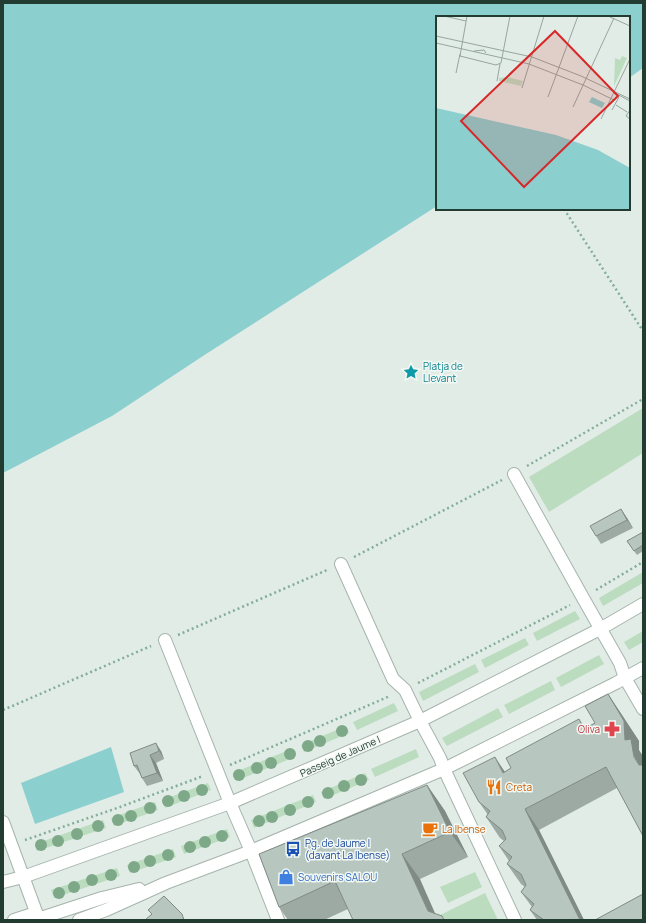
<svg xmlns="http://www.w3.org/2000/svg" width="646" height="923" font-family="Manrope,sans-serif">
<rect width="100%" height="100%" fill="#e2ece6"/>
<g fill="#bbdcbf">
<polygon points="643,408 643,453 549,512 529,477"/>
<polygon points="643,572 643,583 603,606 599,598"/>
<polygon points="575,611 580,619 537,641 533,633"/>
<polygon points="643,631 643,642 629,650 624,642"/>
<polygon points="525,638 529,645 485,668 481,660"/>
<polygon points="599,655 604,664 561,687 556,678"/>
<polygon points="475,664 479,672 423,701 419,692"/>
<polygon points="551,681 555,690 509,714 504,705"/>
<polygon points="394,703 398,711 357,730 353,722"/>
<polygon points="498,708 503,717 447,746 442,738"/>
<polygon points="346,726 349,733 304,752 301,745"/>
<polygon points="291,749 295,757 236,781 233,773"/>
<polygon points="416,749 419,757 375,777 371,769"/>
<polygon points="365,773 369,780 324,799 321,792"/>
<polygon points="208,783 211,790 165,808 162,800"/>
<polygon points="313,795 316,802 254,828 251,820"/>
<polygon points="155,802 158,810 114,826 111,818"/>
<polygon points="103,820 106,828 37,851 35,844"/>
<polygon points="227,829 230,837 184,854 181,846"/>
<polygon points="173,849 176,857 130,873 127,865"/>
<polygon points="117,868 120,876 54,898 51,890"/>
<polygon points="475,872 482,887 448,903 440,887"/>
<polygon points="485,893 498,920 442,920 440,915"/>
</g>
<g fill="#8bcfcf">
<polygon points="3,3 643,3 643,68 629,78 629,17 437,17 437,206 206,354 112,416 3,473"/>
<polygon points="111,747 124,792 35,824 21,783"/>
</g>
<g fill="none" stroke-linecap="round" stroke-linejoin="round">
<defs>
<g id="minor">
<polyline points="514,474 583,598 620,663 625,678 643,709"/>
<polyline points="341,564 393,679 405,690 420,721 440,758 444,769 515,920"/>
<polyline points="165,640 230,803 251,851 278,920"/>
<polyline points="3,822 39,920"/>
<polyline points="3,882 23,877 230,803 420,721 600,629 643,604"/>
<polyline points="14,920 36,913"/>
<polyline points="35,920 102,898 139,889"/>
<polyline points="79,920 106,910 166,883 251,851 444,769 616,683 643,668"/>
</g>
</defs>
<use href="#minor" stroke="#a5b4ac" stroke-width="14"/>
<g stroke="#83ae9a" stroke-width="2.5" stroke-dasharray="2 3" stroke-linecap="butt">
<polyline points="564,209 643,331"/>
<polyline points="527,466 643,399"/>
<polyline points="354,557 502,480"/>
<polyline points="596,590 643,562"/>
<polyline points="178,635 327,570"/>
<polyline points="418,683 570,605"/>
<polyline points="3,710 151,646"/>
<polyline points="230,765 390,696"/>
<polyline points="25,840 120,807 203,776"/>
</g>
<use href="#minor" stroke="#fff" stroke-width="12"/>
</g>
<g fill="#7ea989">
<circle cx="342" cy="731" r="6"/>
<circle cx="320" cy="741" r="6"/>
<circle cx="308" cy="746" r="6"/>
<circle cx="290" cy="754" r="6"/>
<circle cx="271" cy="763" r="6"/>
<circle cx="257" cy="768" r="6"/>
<circle cx="239" cy="775" r="6"/>
<circle cx="361" cy="780" r="6"/>
<circle cx="344" cy="786" r="6"/>
<circle cx="202" cy="790" r="6"/>
<circle cx="328" cy="793" r="6"/>
<circle cx="184" cy="796" r="6"/>
<circle cx="168" cy="801" r="6"/>
<circle cx="308" cy="802" r="6"/>
<circle cx="150" cy="808" r="6"/>
<circle cx="290" cy="810" r="6"/>
<circle cx="131" cy="816" r="6"/>
<circle cx="272" cy="817" r="6"/>
<circle cx="118" cy="820" r="6"/>
<circle cx="259" cy="821" r="6"/>
<circle cx="98" cy="826" r="6"/>
<circle cx="77" cy="834" r="6"/>
<circle cx="222" cy="836" r="6"/>
<circle cx="58" cy="841" r="6"/>
<circle cx="205" cy="842" r="6"/>
<circle cx="41" cy="845" r="6"/>
<circle cx="190" cy="847" r="6"/>
<circle cx="168" cy="855" r="6"/>
<circle cx="150" cy="861" r="6"/>
<circle cx="134" cy="867" r="6"/>
<circle cx="111" cy="875" r="6"/>
<circle cx="92" cy="880" r="6"/>
<circle cx="74" cy="887" r="6"/>
<circle cx="59" cy="893" r="6"/>
</g>
<g fill="#9daaa3">
<polygon points="621,509 627,518 633,528 601,544 596,536"/>
<polygon points="643,532 643,551 637,555 627,541"/>
<polygon points="608,694 622,715 639,741 617,788 539,830 584,920 537,920 530,910 532,907 521,892 525,887 521,884 507,864 509,861 499,846 504,841 500,838 486,817 488,815 479,802 505,772 511,768 579,719 585,728 595,723"/>
<polygon points="161,751 164,759 156,763 163,781 147,786 142,778 140,774 134,766 130,753"/>
<polygon points="427,785 445,811 468,857 420,879 348,909 324,920 288,920 279,907"/>
</g>
<g fill="#808b85">
<polygon points="621,509 627,518 633,528 627,520"/>
<polygon points="608,694 622,715 639,741 639,750 643,756 643,770 639,765 625,740"/>
<polygon points="156,743 161,751 164,759 159,751"/>
<polygon points="150,755 156,763 163,781 157,773"/>
<polygon points="495,757 509,778 503,773"/>
<polygon points="427,785 445,811 468,857 450,832"/>
<polygon points="525,809 539,830 584,920 580,920"/>
<polygon points="402,854 420,879 438,920 428,911"/>
</g>
<g fill="#b7c6be" stroke="#808b85">
<polygon points="621,509 627,520 596,536 590,526"/>
<polygon points="643,532 643,545 634,551 627,541"/>
<polygon points="608,694 624,721 625,740 631,739 634,757 639,765 643,765 643,836 606,767 525,809 580,920 544,920 530,910 534,904 521,892 526,885 521,874 507,864 512,857 499,846 506,839 502,830 486,817 490,811 479,802 463,773 495,757 503,773 511,768 506,758 579,719 584,729 595,723 585,706"/>
<polygon points="156,743 159,751 150,755 157,773 142,778 137,765 134,766 130,753"/>
<polygon points="427,785 450,832 402,854 428,911 442,916 444,920 353,920 335,881 279,907 259,854"/>
<polygon points="643,894 643,920 595,920"/>
<polygon points="164,896 182,914 184,920 145,920 152,914 148,910"/>
</g>
<defs>
<symbol id="sight-bare" viewBox="-9 -9 18 18"><path d="M0-6L1.8-2.2L6-1.7L2.9 1.2L3.7 5.4L0 3.3L-3.7 5.4L-2.9 1.2L-6-1.7L-1.8-2.2Z" fill="#0f9aa8" stroke="#f2f8f4" stroke-width="2.5" paint-order="stroke"/></symbol>
<symbol id="pharmacy-bare" viewBox="-9 -9 18 18"><path d="M-2-6h4v4h4v4h-4v4h-4v-4h-4v-4h4Z" fill="#e0444e" stroke="#f2f8f4" stroke-width="2.5" paint-order="stroke"/></symbol>
<symbol id="restaurant-bare" viewBox="-9 -9 18 18"><path d="M-5-6h1v4h1v-4h1v4h1v-4h1v5L-1.5 .5V6h-2V.5L-5-1ZM5-6V6H3V1.5H1.5Q1.5-4 5-6Z" fill="#e8710a" stroke="#f2f8f4" stroke-width="2.5" paint-order="stroke"/></symbol>
<symbol id="cafe-bare" viewBox="-9 -9 18 18"><path d="M-5.5-4.5H6V0H3Q3 3.5 0 3.5H-2.5Q-5.5 3.5-5.5 0ZM3-3.2v2h1.7v-2ZM-6 4.5H4V6H-6Z" fill="#e8710a" stroke="#f2f8f4" stroke-width="2.5" paint-order="stroke"/></symbol>
<symbol id="bus-bare" viewBox="-9 -9 18 18"><path d="M-5-6H5V4H4V6H2V4H-2V6H-4V4H-5ZM-3.5-4V0h7V-4ZM-3.5 1.2v1.5H-2V1.2ZM2 1.2v1.5H3.5V1.2Z" fill="#1a4fb4" stroke="#f2f8f4" stroke-width="2.5" paint-order="stroke"/></symbol>
<symbol id="shop-bare" viewBox="-9 -9 18 18"><path d="M-5-2.5h2.3a2.7 3.5 0 0 1 5.4 0H5L5.5 6h-11ZM-1.5-2.5h3a1.5 2.3 0 0 0-3 0Z" fill="#3f7fe0" stroke="#f2f8f4" stroke-width="2.5" paint-order="stroke"/></symbol>
</defs>
<g fill-rule="evenodd">
<use href="#sight-bare" x="400" y="361" width="22" height="22"/>
<use href="#pharmacy-bare" x="601" y="718" width="22" height="22"/>
<use href="#restaurant-bare" x="483" y="776" width="22" height="22"/>
<use href="#cafe-bare" x="419" y="818" width="22" height="22"/>
<use href="#bus-bare" x="282" y="838" width="22" height="22"/>
<use href="#shop-bare" x="275" y="866" width="22" height="22"/>
</g>
<g text-anchor="middle" dominant-baseline="central" stroke-width="3" stroke-linejoin="round" paint-order="stroke">
<g font-size="10" fill="#0d838f" stroke="#f2f8f4" text-anchor="start">
<text x="423" y="366">Platja de<tspan x="423" dy="12">Llevant</tspan></text>
</g>
<g font-size="10" fill="#be3a42" stroke="#f2f8f4" text-anchor="end">
<text x="600" y="729">Oliva</text>
</g>
<g font-size="10" fill="#223c31" stroke="#f2f8f4">
<text transform="translate(340 756) rotate(-24)">Passeig de Jaume I</text>
</g>
<g font-size="10" fill="#c56008" stroke="#f2f8f4" text-anchor="start">
<text x="506" y="787">Creta</text>
<text x="442" y="829">La Ibense</text>
</g>
<g font-size="10" fill="#164399" stroke="#f2f8f4" text-anchor="start">
<text x="305" y="843">Pg. de Jaume I<tspan x="305" dy="12">(davant La Ibense)</tspan></text>
</g>
<g font-size="10" fill="#366cbe" stroke="#f2f8f4" text-anchor="start">
<text x="298" y="877">Souvenirs SALOU</text>
</g>
</g>
<g transform="translate(436 16)">
<rect width="194" height="194" fill="#e2ece6"/>
<path d="M 186,40 L 191,42 L 178,70 L 179,42 L 184,44 ZM 71,61 L 87,65 L 85,70 L 63,65 L 63,62 Z" fill="#bbdcbf"/>
<path d="M 156,81 L 169,87 L 166,92 L 153,86 ZM 0,92 L 120,119 L 162,134 L 194,152 L 194,194 L 0,194 Z" fill="#8bcfcf"/>
<path fill="none" stroke="#95a69e" stroke-width="1" d="M 8,0 L 30,5M 31,0 L 24,40 L 60,49 L 65,47 L 74,0M 172,0 L 194,10M 0,20 L 96,41 L 145,60 L 194,83M 0,27 L 93,48 L 147,69 L 178,84M 38,35 L 48,34 L 50,37M 20,57 L 24,38M 61,65 L 64,48M 86,72 L 108,0M 177,76 L 194,85M 112,81 L 142,0M 180,89 L 191,96M 137,91 L 178,2M 176,94 L 183,81M 194,94 L 190,100 L 194,103M 165,103 L 194,43"/>
<path fill="#d62828" fill-opacity="0.15" stroke="#d62828" stroke-width="2" d="M 119,15 L 182,80 L 88,171 L 25,105 Z"/>
<rect width="194" height="194" fill="none" stroke="#223c31" stroke-width="2"/>
</g>
<rect width="646" height="923" fill="none" stroke="#223c31" stroke-width="8"/>
</svg>
